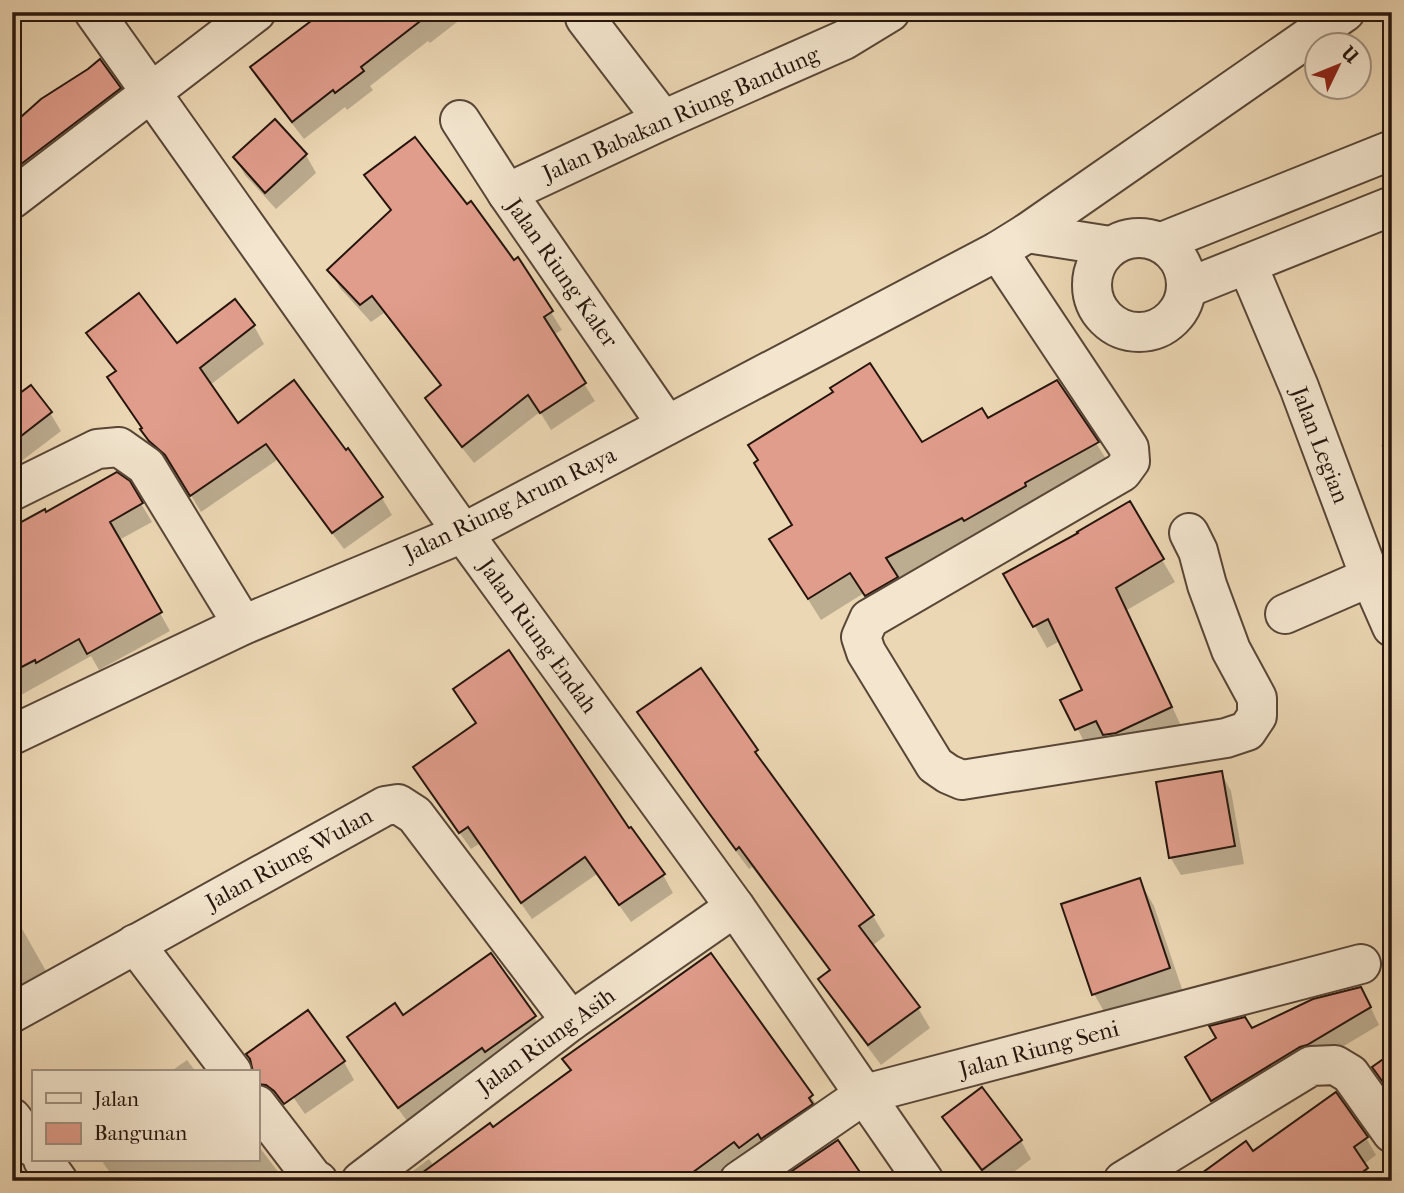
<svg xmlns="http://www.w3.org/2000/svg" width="1404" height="1193" font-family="'IM FELL French Canon',serif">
<rect width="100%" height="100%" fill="#ecd7b4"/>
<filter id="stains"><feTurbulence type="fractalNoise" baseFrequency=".00286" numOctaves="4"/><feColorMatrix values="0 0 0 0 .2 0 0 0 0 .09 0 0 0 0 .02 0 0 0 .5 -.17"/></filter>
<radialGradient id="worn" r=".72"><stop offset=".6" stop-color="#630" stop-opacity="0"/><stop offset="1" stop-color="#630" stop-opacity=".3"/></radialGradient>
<g fill="#0003">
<polygon points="325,12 470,12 430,43 428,41 370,86 373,90 347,110 345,107 304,139 262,85 252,67"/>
<polygon points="120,89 130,107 12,197 12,130"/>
<polygon points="275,121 306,155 316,173 276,209 245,175 235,157"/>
<polygon points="367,176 467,206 514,262 518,259 562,330 553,335 595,401 551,430 540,412 474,463 437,416 427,398 441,387 384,313 371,322 340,288 330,270 392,212 377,193"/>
<polygon points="234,301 254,326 264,344 210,385 237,425 382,498 392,515 344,549 277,460 201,512 177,472 161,459 119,395 109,378 116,373 99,351 89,334 176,346"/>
<polygon points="1392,321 1392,345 1383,324"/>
<polygon points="1057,382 1110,465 898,580 909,599 878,617 864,593 821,620 784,561 921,444 988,421"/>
<polygon points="31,387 50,413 61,431 15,466 12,463 12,401"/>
<polygon points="1392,441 1392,487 1384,466 1389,464 1381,445"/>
<polygon points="128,482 152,522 119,540 170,631 99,670 91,656 12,700 12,529 45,514"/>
<polygon points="1129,503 1175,582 1127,610 1183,730 1089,751 1063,701 1084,691 1060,641 1047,648 1006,574 1080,534"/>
<polygon points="455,690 663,875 673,893 631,922 597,874 532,919 479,844 471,849 426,785 477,724"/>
<polygon points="640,712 756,751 768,772 873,916 885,936 872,946 918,1008 930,1028 881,1065 833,1000 821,979 830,972 752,867 749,869 717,826 651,733"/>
<polygon points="1221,773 1231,791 1244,864 1181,875 1170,857"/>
<polygon points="1139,880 1154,906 1184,995 1109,1020 1094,994"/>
<polygon points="12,911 59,994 12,1020"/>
<polygon points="1370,1006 1379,1025 1223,1118 1187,1057 1251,1031"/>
<polygon points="403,1017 534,1017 545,1034 409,1124 360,1055 350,1038"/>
<polygon points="187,1060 196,1072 170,1072"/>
<polygon points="344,1062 354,1080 305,1114 270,1064"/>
<polygon points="982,1089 1021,1141 1031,1159 1002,1181 988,1181 954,1135 944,1117"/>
<polygon points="811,1096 823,1116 720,1181 400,1181 429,1159 434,1166 492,1130"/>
<polygon points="1366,1138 1376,1155 1364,1164 1374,1181 1223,1181 1253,1153"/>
<polygon points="257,1144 285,1181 116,1181 101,1160 257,1160"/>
<polygon points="12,1159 21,1167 29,1181 12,1181"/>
</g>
<g fill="#e19d8c" stroke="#26150d" stroke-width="2">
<polygon points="323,12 432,12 361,67 364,71 335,93 333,90 292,122 250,67"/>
<polygon points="100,59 121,88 12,171 12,125 41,99 88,69"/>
<polygon points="275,119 307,154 265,193 233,157"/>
<polygon points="415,137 467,204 471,201 514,260 518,257 553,311 544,317 586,383 540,413 528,395 462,447 425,398 441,385 372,296 360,305 327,270 391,210 364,175"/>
<polygon points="139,293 177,343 235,299 255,325 200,368 238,423 294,380 346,450 348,448 383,497 332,533 266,444 190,496 165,455 149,441 140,429 142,428 107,377 116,371 86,333"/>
<polygon points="870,363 922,442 982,408 988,418 1057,380 1099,442 1025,483 1026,486 964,521 962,518 886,558 898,577 865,596 850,573 808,599 769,539 792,525 754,463 758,460 748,445 833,392 830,388"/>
<polygon points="31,385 52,412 12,443 12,399"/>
<polygon points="117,472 130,481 143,503 110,522 162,612 87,654 79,639 36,663 35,660 12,672 12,527 45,509 46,512"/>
<polygon points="1130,501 1164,559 1116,588 1172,707 1116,733 1103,735 1096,721 1075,730 1060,700 1082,690 1048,619 1033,627 1003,574 1078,533 1077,532"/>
<polygon points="509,650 629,828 631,827 665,874 619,905 585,857 521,903 468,827 459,833 413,767 476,723 453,689"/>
<polygon points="701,668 758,750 755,752 874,915 859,926 920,1007 868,1045 818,979 830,970 739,847 736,850 703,805 637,712"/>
<polygon points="1222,771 1235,846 1169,858 1156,782"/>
<polygon points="1140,878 1170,968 1092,995 1061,904"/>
<polygon points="491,953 536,1016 485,1052 482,1048 398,1108 347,1037 395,1003 403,1015"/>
<polygon points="711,953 813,1095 809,1098 813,1104 761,1139 758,1134 739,1148 734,1142 681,1181 411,1181 490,1123 493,1127 571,1070 562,1059"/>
<polygon points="1361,987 1371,1007 1307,1045 1300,1047 1211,1101 1185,1057 1216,1038 1209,1026 1245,1017 1252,1028 1313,999"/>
<polygon points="308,1010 345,1061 284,1104 274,1091 266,1085 257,1084 257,1072 253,1072 250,1059 246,1054"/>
<polygon points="1392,1053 1392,1095 1372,1067"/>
<polygon points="982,1087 1022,1140 982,1170 942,1117"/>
<polygon points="1336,1092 1368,1137 1354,1147 1368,1168 1350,1181 1191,1181 1246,1141 1253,1151"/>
<polygon points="838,1140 866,1181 790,1181 786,1175"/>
</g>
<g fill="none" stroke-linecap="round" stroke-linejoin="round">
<defs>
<g id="minor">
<polyline points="94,12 463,533 735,907 924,1181"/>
<polyline points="584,12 585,18 663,120"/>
<polyline points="460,120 507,193 667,425"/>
<polyline points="507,193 663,120 844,40 890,12"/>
<polyline points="12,199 256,12"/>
<polyline points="1027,233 1110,246"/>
<circle cx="1139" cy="285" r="47"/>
<polyline points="1162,242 1392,150"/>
<polyline points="998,251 1129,448 1130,461 1122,472 869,619 861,637 866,652 935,765 948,774 962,780 1226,738 1247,731 1257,716 1257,698 1231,650 1207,585 1198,551 1189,533"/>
<polyline points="1247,264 1299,387 1370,577 1392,627"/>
<polyline points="1187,288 1392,206"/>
<polyline points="12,491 97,449 119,447 146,466 243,625"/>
<polyline points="1285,614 1370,577"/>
<polyline points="12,735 243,625 463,533 998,251 1027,233 1345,12"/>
<polyline points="135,944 232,1072"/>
<polyline points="12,1013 385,806 398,804 415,815 571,1021"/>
<polyline points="257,1105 313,1178 318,1181"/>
<polyline points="12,1118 33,1147"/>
<polyline points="43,1160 58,1181"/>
<polyline points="361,1181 571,1021 735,907"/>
<polyline points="739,1181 865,1094 1361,964"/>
<polyline points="1123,1181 1311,1066 1335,1065 1350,1074 1392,1133"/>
</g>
</defs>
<use href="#minor" stroke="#584637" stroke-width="42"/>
<use href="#minor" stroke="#f3e5ce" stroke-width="38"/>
</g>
<g text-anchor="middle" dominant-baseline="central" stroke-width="5" stroke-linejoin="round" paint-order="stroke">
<g font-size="23" fill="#26150d" stroke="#f3e5ce">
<text transform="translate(681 114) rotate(-24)">Jalan Babakan Riung Bandung</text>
<text transform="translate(562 273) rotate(55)">Jalan Riung Kaler</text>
<text transform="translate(1320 445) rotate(69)">Jalan Legian</text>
<text transform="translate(510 504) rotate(-26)">Jalan Riung Arum Raya</text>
<text transform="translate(538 636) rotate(54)">Jalan Riung Endah</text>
<text transform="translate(289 859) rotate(-29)">Jalan Riung Wulan</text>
<text transform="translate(546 1041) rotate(-36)">Jalan Riung Asih</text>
<text transform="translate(1039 1049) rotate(-15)">Jalan Riung Seni</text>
</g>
</g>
<rect width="1404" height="1193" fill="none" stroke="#ecd7b4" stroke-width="42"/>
<rect x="14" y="14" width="1376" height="1165" fill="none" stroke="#26150d" stroke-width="3.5"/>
<rect x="21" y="21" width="1362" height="1151" fill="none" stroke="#26150d" stroke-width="2"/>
<rect x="32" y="1070" width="228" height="91" fill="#f3e5ce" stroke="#a19281" stroke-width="2"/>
<rect x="46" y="1093" width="35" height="10" fill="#f3e5ce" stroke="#a19281" stroke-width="2"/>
<text x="94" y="1106" font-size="21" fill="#26150d">Jalan</text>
<rect x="46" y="1123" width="35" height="21" fill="#e19d8c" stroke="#a19281" stroke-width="2"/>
<text x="94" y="1140" font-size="21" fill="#26150d">Bangunan</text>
<g transform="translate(1338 66) rotate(47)"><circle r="33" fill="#f3e5ce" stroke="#a19281" stroke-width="2"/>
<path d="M0-5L12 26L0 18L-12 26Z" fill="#8f2418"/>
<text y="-10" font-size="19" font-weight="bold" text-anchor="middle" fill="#26150d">U</text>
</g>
<rect width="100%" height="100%" filter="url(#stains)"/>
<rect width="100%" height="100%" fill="url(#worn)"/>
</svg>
